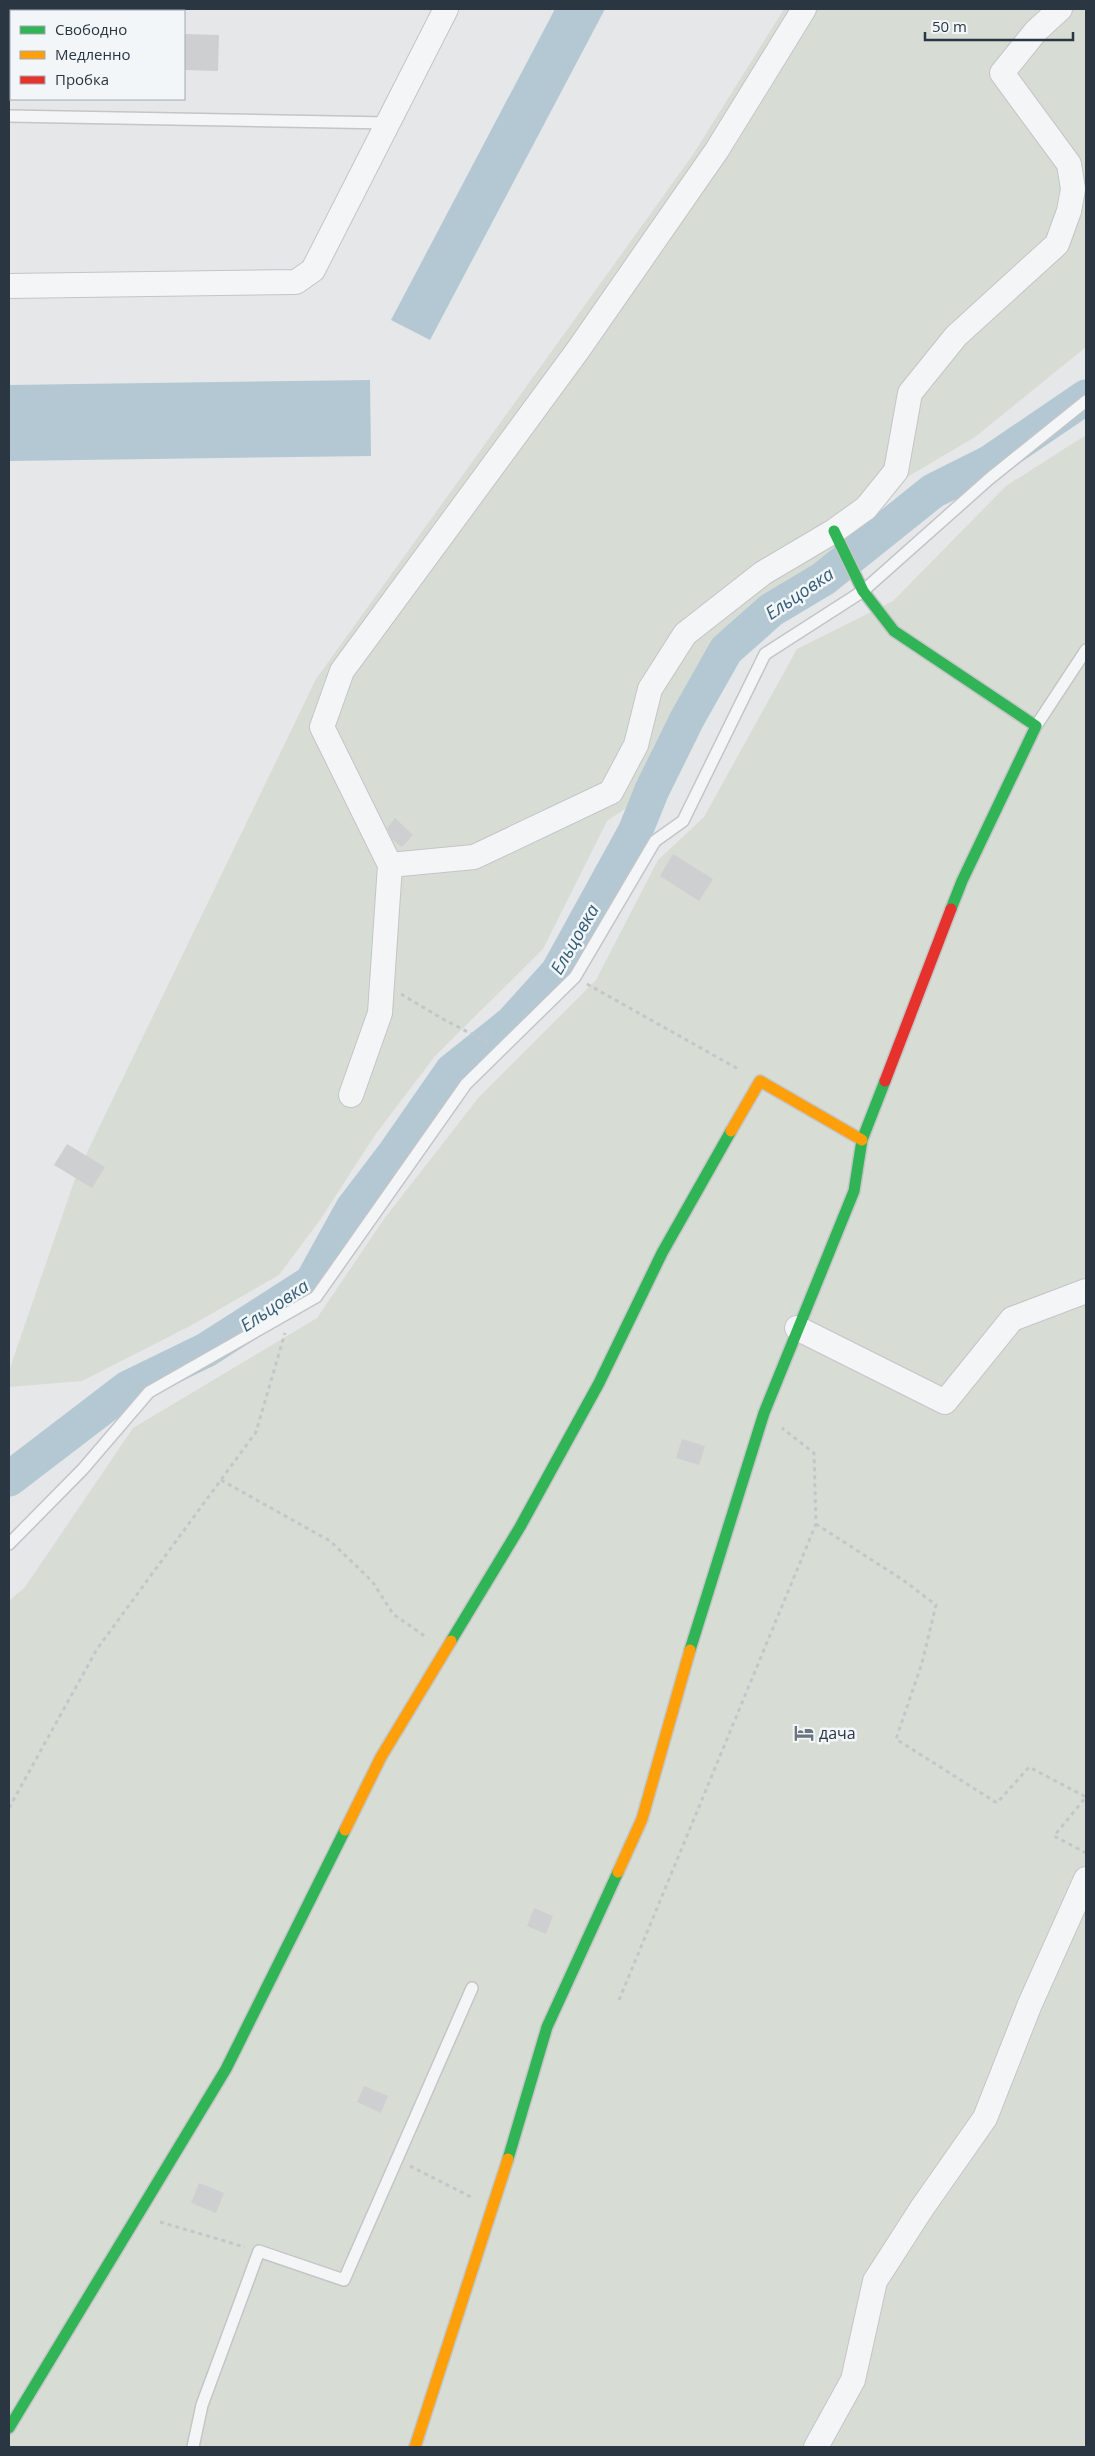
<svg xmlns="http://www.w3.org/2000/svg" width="1095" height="2456" font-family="'Open Sans',sans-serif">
<rect width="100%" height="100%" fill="#e5e7e9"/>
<g fill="#d7ddd5">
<polygon points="784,9 1086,9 1086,347 975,437 904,479 855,546 802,589 713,643 669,725 645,795 607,821 543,949 435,1056 375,1135 320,1220 279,1275 190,1326 82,1381 9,1387 9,1371 77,1173 316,679 692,156"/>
<polygon points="1086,435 1086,2447 9,2447 9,1601 25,1587 133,1428 317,1318 384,1219 479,1097 596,980 658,860 704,817 797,649 893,601 1006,486"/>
</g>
<g fill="#b3c8d3">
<polygon points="555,9 605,9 430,340 391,320"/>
<polygon points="370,380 371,456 9,461 9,385"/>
</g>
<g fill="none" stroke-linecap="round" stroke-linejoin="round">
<polyline stroke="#b3c8d3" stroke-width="35" points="9,1479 128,1388 206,1350 312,1282 353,1208 395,1153 452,1071 512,1023 558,972 635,832 652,790 687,719 726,650 771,610 823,579 933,491 989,463 1086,397"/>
</g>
<g fill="#cdcfd1">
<polygon points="184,34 219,35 218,71 184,70"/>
<polygon points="395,818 413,835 402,847 392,839 387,828"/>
<polygon points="673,854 713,879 699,901 660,876"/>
<polygon points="67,1144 105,1167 92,1188 54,1165"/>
<polygon points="682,1439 705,1446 699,1465 676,1458"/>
<polygon points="534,1908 553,1916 546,1934 527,1926"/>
<polygon points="364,2086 388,2096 381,2113 357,2102"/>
<polygon points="199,2183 224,2193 216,2213 191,2203"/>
</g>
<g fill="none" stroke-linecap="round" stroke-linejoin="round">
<defs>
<g id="lane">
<polyline points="9,116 388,123"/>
<polyline points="1036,726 1086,650"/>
<polyline points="9,1544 83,1469 149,1392 316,1297 466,1084 575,977 655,841 683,821 765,654 863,591 989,479 1086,401"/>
<polyline points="193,2447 202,2405 259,2251 344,2280 472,1988"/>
</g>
<g id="street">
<polyline points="9,286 296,282 313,270 446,9"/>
<polyline points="390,865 474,857 611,792 636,745 650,689 685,634 763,573 834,531 866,508 896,471 910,393 956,336 1057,244 1069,211 1073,189 1069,164 1002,73 1036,31 1060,9"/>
<polyline points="351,1095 380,1013 390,865 322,727 342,671 578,350 717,150 804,9"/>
<polyline points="797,1328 945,1402 1012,1319 1086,1291"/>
<polyline points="816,2447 853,2380 875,2281 922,2208 985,2118 1030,2004 1086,1879"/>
</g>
<g id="fast">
<polyline points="834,531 863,591 894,631 1036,726 962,881 951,909"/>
<polyline points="451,1641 520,1527 599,1383 662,1253 731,1131"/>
<polyline points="690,1650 764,1413 854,1191 862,1140 885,1081"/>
<polyline points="508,2159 547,2027 618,1872"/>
<polyline points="9,2428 226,2069 345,1830"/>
</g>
<g id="slow">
<polyline points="731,1131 760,1081 862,1140"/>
<polyline points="345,1830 381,1757 451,1641"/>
<polyline points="618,1872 642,1819 690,1650"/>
<polyline points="415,2447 508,2159"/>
</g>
<polyline id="jam" points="885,1081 951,909"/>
</defs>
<use href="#lane" stroke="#c3c5c7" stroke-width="14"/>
<use href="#street" stroke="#c3c5c7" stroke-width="26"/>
<use href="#fast" stroke="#c3c5c7" stroke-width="14"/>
<use href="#slow" stroke="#c3c5c7" stroke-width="14"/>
<use href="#jam" stroke="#c3c5c7" stroke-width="14"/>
<g stroke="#c3c7c9" stroke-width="3" stroke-dasharray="4 4" stroke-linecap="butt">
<polyline points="587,984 740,1070"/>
<polyline points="401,994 441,1018 487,1042"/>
<polyline points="221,1480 330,1541 372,1581 393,1614 426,1637"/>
<polyline points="816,1524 903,1580 936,1605 922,1663 896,1739 997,1803 1029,1767 1086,1797 1054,1836 1086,1853"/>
<polyline points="9,1808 97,1649 256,1432 285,1333"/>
<polyline points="619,2000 816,1524 814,1453 782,1428"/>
<polyline points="410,2166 473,2198"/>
<polyline points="160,2222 245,2247"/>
</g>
<use href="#lane" stroke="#f4f5f6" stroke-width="11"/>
<use href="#street" stroke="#f4f5f6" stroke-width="24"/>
<use href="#fast" stroke="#30b455" stroke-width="11"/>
<use href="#slow" stroke="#ff9f0a" stroke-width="11"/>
<use href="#jam" stroke="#e5322d" stroke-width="11"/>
</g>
<defs>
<symbol id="hotel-bare" viewBox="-9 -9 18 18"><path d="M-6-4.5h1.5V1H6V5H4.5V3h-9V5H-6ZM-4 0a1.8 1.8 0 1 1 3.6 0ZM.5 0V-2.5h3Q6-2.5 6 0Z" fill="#6b757d" stroke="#f3f6f8" stroke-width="2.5" paint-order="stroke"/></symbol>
</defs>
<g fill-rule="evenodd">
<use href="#hotel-bare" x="790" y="1719" width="28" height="28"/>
</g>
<g text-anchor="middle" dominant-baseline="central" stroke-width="5" stroke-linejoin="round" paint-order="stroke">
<g font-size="16" fill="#2a3743" stroke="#f3f6f8" text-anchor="start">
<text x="819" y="1733">дача</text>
</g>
<g font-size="18" font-style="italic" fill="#345d77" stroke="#f3f6f8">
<text transform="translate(799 593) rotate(-34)">Ельцовка</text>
<text transform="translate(574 939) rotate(-60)">Ельцовка</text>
<text transform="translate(274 1305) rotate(-34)">Ельцовка</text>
</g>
</g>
<rect width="1095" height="2456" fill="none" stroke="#2a3743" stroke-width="20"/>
<rect x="10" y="10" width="175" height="90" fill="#f3f6f8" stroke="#a3aab0"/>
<rect x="20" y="26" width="25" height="8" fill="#30b455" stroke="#a3aab0"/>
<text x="55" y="35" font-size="15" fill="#2a3743">Свободно</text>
<rect x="20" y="51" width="25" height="8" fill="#ff9f0a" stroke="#a3aab0"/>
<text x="55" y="60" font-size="15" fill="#2a3743">Медленно</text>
<rect x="20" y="76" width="25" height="8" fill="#e5322d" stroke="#a3aab0"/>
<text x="55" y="85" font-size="15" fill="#2a3743">Пробка</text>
<path d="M925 32v8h148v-8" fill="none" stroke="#2a3743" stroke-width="2.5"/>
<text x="932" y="32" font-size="15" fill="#2a3743" stroke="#f3f6f8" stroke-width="4" paint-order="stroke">50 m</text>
</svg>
